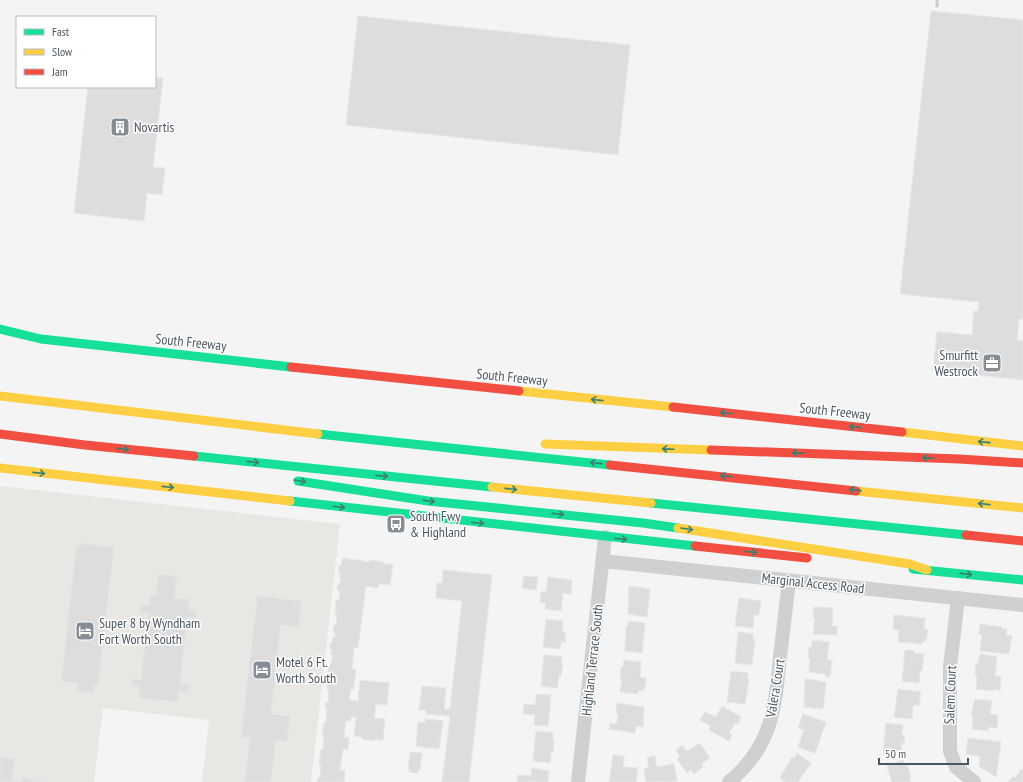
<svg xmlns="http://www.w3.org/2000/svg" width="1023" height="782" font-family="'PT Sans Narrow',sans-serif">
<rect width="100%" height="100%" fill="#f4f4f4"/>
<polygon fill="#e8e7e3" points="0,486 340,524 311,782 202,782 209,720 103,708 94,782 0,782"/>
<g fill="#ddddde" stroke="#e5e6e7">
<polygon points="931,11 1023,20 1023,319 1019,319 1017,340 1023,341 1023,380 933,370 937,332 972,335 974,311 978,311 979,302 900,294"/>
<polygon points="358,16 630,45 618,155 346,125"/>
<polygon points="155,78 163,78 153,167 165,168 162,195 147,193 144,221 74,213 88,87 155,87"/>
<polygon points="80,543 114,547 98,686 94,685 93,693 77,691 78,683 61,681 76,547 80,547"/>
<polygon points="343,558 370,562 370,560 384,562 384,564 393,565 390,585 379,584 378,588 366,586 358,648 354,647 352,669 356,669 353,690 351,689 349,700 358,701 360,680 389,683 387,705 376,704 374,718 385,719 383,740 375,739 374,741 362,739 362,737 354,736 356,717 351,717 351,721 346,721 344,737 349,738 348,749 343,749 340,770 345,771 344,782 317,782 318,778 320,778 321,764 319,764 321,749 323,750 324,736 322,736 324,722 326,722 327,709 325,708 326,702 328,703 329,691 327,690 328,683 330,683 330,678 329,678 330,672 328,672 328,666 330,666 333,655 331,655 332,650 330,649 330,643 332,643 333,637 335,637 335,632 333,632 334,625 336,625 337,615 335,615 336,600 339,600 340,591 337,590 338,583 340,584 341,579 339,579 340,572 338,572 339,566 341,566"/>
<polygon points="443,570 492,575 469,782 442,782 450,716 426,714 426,710 419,710 422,686 446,688 444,709 450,709 462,601 436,598 437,583 442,583"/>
<polygon points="158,574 177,576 174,598 189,599 188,610 196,611 196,618 187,617 180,684 189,685 188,692 179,691 178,702 139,698 140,686 132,685 133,679 141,680 148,613 140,612 141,605 149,606 150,595 156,596"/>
<polygon points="524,576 538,577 536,590 522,588"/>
<polygon points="548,577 572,580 571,594 563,593 561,611 545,609 546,603 540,603 541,592 546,592"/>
<polygon points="629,586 650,589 647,617 628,614"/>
<polygon points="257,596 302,601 299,627 281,625 271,714 290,716 287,742 276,740 271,782 245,782 250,738 241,737"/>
<polygon points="739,598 761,601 759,615 754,615 753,628 735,626"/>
<polygon points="814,607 833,608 832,626 837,626 837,635 813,634 815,618 813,618"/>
<polygon points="894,615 925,618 924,629 928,629 926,641 923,641 922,644 898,642 899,630 893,630"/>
<polygon points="546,619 563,621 562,632 566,633 565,642 561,642 560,649 543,647"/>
<polygon points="628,621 645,623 642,653 625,651 626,626 628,626"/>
<polygon points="980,624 1002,627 1001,628 1007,629 1006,635 1012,636 1009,654 980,651 982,635 979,634"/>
<polygon points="738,632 753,634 753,639 755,639 752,665 735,663"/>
<polygon points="812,640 829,642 827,660 832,660 830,677 825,676 825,674 809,672 810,659 808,658 809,647 812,647"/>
<polygon points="905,650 914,651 914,653 924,654 922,671 920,670 919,683 902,681"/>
<polygon points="980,654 997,657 995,676 1001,677 1000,690 994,689 994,691 976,689 977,676 975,676 976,664 978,664"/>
<polygon points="544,655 562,657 561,663 563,663 561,676 559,676 557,688 541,686"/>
<polygon points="624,660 641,662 640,677 646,678 644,691 638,691 638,694 620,692 622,679 620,679 621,667 623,667"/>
<polygon points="731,671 748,673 747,678 749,679 745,704 727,702"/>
<polygon points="805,679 826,682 823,709 804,707"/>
<polygon points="898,689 921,692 919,706 913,705 912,719 894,717"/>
<polygon points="537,694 551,695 548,726 534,725 535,715 523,714 524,704 535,705"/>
<polygon points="975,699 992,701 990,714 998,715 997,728 989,727 988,731 972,729 973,717 971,716"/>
<polygon points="617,703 644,707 643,727 636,726 635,733 609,729 610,723 617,724 618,714 616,713"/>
<polygon points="722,706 741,717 738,724 735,723 729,733 732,735 729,741 709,730 711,726 700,720 705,712 716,717"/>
<polygon points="803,714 826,722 815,753 798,747 804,730 798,728"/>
<polygon points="425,719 443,721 439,749 416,746 418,722 425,723"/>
<polygon points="886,723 903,725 902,735 905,735 904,743 902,743 900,755 883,753"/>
<polygon points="536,731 553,733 552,739 554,739 553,752 551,752 550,763 533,761"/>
<polygon points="968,738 1001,742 996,777 979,766 980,756 966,754"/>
<polygon points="700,743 710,758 701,764 703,767 694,774 691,770 687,773 677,759 680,756 676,750 682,745 687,751"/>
<polygon points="410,752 422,753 420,770 418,770 418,773 409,772 410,769 408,769"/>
<polygon points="797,753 811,763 798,782 785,782 780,778 792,757 794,758"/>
<polygon points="613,755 624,756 623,767 638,768 636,782 609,782"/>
<polygon points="655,756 657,767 674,764 677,781 646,782 644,769 649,768 647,758"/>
<polygon points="0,757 15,759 12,780 22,781 22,778 45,782 0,782"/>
<polygon points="903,760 905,766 907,765 911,777 909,778 911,782 892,782 887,766"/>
<polygon points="532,768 549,771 548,782 517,782 518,775 531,776"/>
<polygon points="1022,768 1023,769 1023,782 1008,782 1013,776 1015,778"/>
</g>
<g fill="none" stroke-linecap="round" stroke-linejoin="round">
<g stroke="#ced0d2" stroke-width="14">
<polyline points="603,561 1023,605"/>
<polyline points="958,598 950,667 950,751 956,767 974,782"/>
<polyline points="578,782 605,537"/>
<path d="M 729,782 C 772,747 775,708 780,657 C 783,631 786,606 789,581"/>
</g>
<g stroke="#16e098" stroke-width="9">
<polyline points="0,329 41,339 291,367"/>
<polyline points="318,434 610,465"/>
<polyline points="194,456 492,487"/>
<polyline points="298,481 428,501 643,523 678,528"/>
<polyline points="290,501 695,546"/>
<polyline points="651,503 966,535"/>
<polyline points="913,569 1023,580"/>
</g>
<g stroke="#ffcf43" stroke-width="9">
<polyline points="519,391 673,407"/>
<polyline points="0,396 318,434"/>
<polyline points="902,432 1023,446"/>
<polyline points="545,444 711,450"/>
<polyline points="0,468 290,501"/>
<polyline points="492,487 651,503"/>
<polyline points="856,491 1023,508"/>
<polyline points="678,528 910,564 927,570"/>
</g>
<g stroke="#f24e42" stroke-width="9">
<polyline points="291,367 519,391"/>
<polyline points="673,407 902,432"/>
<polyline points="0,434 85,445 194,456"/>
<polyline points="711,450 959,459 1023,463"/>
<polyline points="610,465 856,491"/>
<polyline points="966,535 1023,541"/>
<polyline points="695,546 807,558"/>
</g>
<polyline stroke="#c9cacc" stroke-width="3" points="937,6 937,0"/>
</g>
<defs><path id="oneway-shaft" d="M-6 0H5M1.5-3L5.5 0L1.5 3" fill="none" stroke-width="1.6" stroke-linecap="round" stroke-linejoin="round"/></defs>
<g stroke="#3a7f72">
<use href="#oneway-shaft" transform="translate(597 400) rotate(-174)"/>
<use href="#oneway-shaft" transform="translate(726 413) rotate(-174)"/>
<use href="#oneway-shaft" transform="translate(855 427) rotate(-174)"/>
<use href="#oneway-shaft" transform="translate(984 442) rotate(-174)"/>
<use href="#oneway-shaft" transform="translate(123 449) rotate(6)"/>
<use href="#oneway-shaft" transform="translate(668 449) rotate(-178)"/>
<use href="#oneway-shaft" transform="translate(798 453) rotate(-178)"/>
<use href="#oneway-shaft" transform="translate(928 458) rotate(-178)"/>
<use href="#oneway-shaft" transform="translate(253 462) rotate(6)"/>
<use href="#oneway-shaft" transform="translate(596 463) rotate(-174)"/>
<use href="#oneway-shaft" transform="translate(39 473) rotate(6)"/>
<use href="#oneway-shaft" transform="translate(382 476) rotate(6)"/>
<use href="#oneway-shaft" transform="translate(726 476) rotate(-174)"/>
<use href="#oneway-shaft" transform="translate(300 481) rotate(9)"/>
<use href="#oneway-shaft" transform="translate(168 487) rotate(6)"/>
<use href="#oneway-shaft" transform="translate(511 489) rotate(6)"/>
<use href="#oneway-shaft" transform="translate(855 490) rotate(-174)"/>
<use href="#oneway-shaft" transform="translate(429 501) rotate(7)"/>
<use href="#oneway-shaft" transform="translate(984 504) rotate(-174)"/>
<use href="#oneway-shaft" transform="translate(339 507) rotate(7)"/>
<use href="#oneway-shaft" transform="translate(558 514) rotate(6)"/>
<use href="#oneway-shaft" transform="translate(478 523) rotate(6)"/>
<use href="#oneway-shaft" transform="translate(687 529) rotate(9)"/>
<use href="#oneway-shaft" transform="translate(621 539) rotate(6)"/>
<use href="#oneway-shaft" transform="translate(751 552) rotate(6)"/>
<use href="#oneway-shaft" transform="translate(966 574) rotate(6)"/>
</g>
<defs>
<symbol id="building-square" viewBox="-11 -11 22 22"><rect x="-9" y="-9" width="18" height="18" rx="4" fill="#868d94" stroke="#fff"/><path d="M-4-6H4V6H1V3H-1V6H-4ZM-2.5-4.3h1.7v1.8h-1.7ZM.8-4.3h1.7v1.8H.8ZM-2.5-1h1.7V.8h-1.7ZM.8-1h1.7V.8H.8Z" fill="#fff"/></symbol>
<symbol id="office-square" viewBox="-11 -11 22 22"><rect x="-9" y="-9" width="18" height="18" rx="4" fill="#868d94" stroke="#fff"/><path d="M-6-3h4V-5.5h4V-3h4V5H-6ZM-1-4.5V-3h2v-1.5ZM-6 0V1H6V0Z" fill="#fff"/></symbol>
<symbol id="bus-square" viewBox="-11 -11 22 22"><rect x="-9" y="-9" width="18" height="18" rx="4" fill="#868d94" stroke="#fff"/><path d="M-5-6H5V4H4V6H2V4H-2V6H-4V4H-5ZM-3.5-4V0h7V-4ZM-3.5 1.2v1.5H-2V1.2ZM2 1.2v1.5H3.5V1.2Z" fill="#fff"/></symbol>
<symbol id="hotel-square" viewBox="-11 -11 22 22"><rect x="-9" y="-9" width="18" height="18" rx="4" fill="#868d94" stroke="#fff"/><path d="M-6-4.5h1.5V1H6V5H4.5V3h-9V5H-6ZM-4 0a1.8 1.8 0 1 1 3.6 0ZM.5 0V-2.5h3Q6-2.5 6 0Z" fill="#fff"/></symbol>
</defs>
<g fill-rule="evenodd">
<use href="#building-square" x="109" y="116" width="22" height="22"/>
<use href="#office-square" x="981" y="352" width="22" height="22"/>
<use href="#bus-square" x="385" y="513" width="22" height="22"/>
<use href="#hotel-square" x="74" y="620" width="22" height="22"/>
<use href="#hotel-square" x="251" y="659" width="22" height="22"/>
</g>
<g text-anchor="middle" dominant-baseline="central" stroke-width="3" stroke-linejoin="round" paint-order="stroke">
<g font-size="14" fill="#4a5661" stroke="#fff" text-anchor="start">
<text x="134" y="127">Novartis</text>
<text x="978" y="355" text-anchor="end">Smurfitt<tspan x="978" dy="16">Westrock</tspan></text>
<text x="410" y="516">South Fwy<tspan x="410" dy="16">&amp; Highland</tspan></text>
<text x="99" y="623">Super 8 by Wyndham<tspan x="99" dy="16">Fort Worth South</tspan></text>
<text x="276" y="662">Motel 6 Ft.<tspan x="276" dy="16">Worth South</tspan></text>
</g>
<g font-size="14" fill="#4a5661" stroke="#fff">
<text transform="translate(191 342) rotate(6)">South Freeway</text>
<text transform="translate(512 377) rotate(6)">South Freeway</text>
<text transform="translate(835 411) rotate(6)">South Freeway</text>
<text transform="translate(813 583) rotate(6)">Marginal Access Road</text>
<text transform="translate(592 660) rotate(-84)">Highland Terrace South</text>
<text transform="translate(775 688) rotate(-81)">Valera Court</text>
<text transform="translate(950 695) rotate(-88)">Salem Court</text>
</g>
</g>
<rect x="16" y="16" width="140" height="72" fill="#ffffff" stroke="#b7bbc0"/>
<rect x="24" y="29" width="20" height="6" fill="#16e098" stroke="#b7bbc0"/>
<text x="52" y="36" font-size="12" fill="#4a5661">Fast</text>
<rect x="24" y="49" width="20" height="6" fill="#ffcf43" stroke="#b7bbc0"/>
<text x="52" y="56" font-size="12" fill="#4a5661">Slow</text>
<rect x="24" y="69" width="20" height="6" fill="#f24e42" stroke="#b7bbc0"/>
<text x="52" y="76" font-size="12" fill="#4a5661">Jam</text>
<path d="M879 758v6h89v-6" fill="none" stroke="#4a5661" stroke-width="2"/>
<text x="885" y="758" font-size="12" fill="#4a5661" stroke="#ffffff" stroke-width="3" paint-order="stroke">50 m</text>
</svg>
